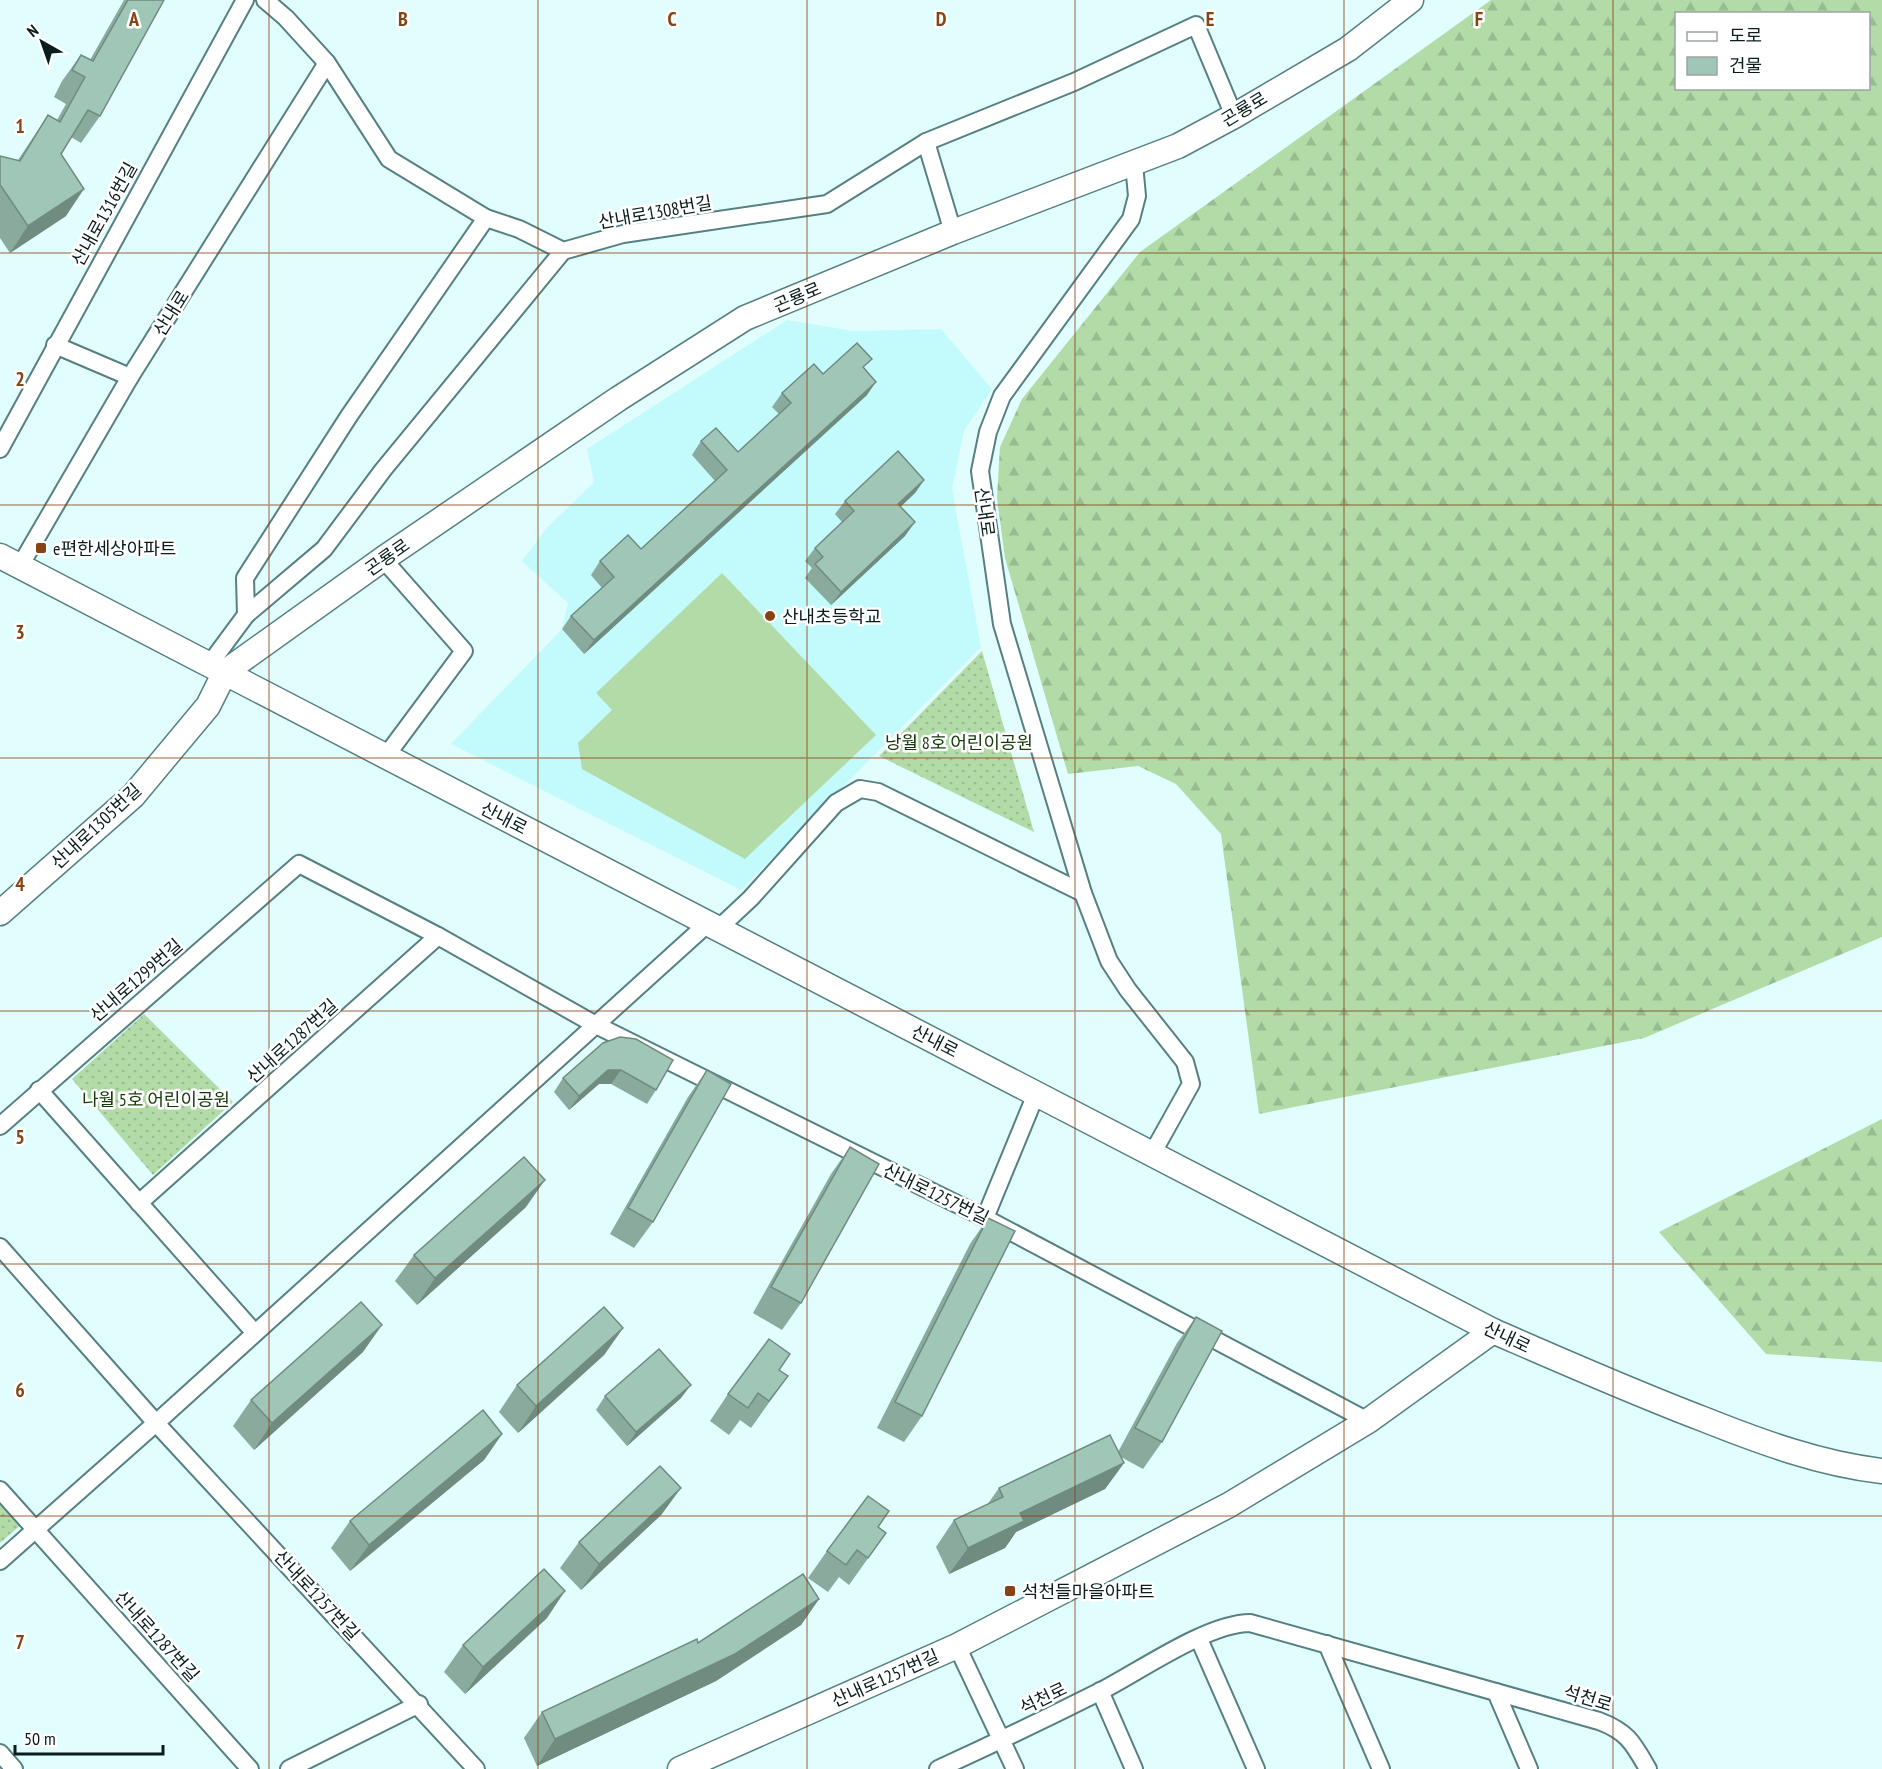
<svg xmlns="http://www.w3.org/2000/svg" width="1882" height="1769" font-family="'PT Sans Narrow','Noto Sans KR',sans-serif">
<defs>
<pattern id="grass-dots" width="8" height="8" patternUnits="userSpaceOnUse" patternTransform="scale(1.5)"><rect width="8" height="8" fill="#b2dba8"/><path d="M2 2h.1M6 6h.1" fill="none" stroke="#98bb90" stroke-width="1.8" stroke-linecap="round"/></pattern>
<pattern id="forest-firs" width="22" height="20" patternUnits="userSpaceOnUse" patternTransform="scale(1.5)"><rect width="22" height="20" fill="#b2dba8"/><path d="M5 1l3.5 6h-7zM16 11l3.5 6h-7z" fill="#98bb90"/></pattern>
</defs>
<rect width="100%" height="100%" fill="#e2fdfd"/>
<polygon fill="#c3fbfd" points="787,320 853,331 941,329 992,389 964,431 952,489 981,647 741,890 451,744 562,629 568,603 522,561 546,529 594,482 587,449"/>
<g fill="url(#grass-dots)">
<polygon points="982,651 1034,832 879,756"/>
<polygon points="144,1014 233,1102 153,1175 72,1079"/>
<polygon points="0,1497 23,1523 0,1543"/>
</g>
<g fill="url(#forest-firs)" fill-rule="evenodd">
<path d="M 1491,0 L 1882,0 L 1882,937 L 1644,1038 L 1259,1114 L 1221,834 L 1176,784 L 1138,766 L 1068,774 L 1005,558 L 997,498 L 1000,447 L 1022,399 L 1140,252 ZM 1676,14 L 1868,14 L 1868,88 L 1676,88 Z"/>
<polygon points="1882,1119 1882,1362 1766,1354 1659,1232"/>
</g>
<polygon fill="#b2dba8" points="722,573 876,735 745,859 582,769 578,743 612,710 596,693"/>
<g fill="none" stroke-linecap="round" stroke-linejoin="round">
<defs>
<g id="street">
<polyline points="265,0 286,18 327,63 389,159 486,218 519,229 563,251"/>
<polyline points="926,142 953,232"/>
<polyline points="1134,164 1137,196 1131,219 1002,396 988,432 980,471 1002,624 1083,893 1109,961 1128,990 1185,1062 1191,1084 1152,1154"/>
<polyline points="55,345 130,377"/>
<polyline points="0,449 245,0"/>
<polyline points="383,559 464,651 386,756"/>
<polyline points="20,566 130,377 327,63"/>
<polyline points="246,615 245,578 349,416 486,218"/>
<polyline points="209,665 246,615 324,549 383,470 563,251 623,234 827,204 926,142 1074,82 1196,25 1234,116"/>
<polyline points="39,1090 254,1332"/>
<polyline points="0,1126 299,864 438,936 594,1024 985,1218 1368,1421"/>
<polyline points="139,1203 438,936"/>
<polyline points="985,1218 1036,1094"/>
<polyline points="0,1247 156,1423 476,1769"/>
<polyline points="0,1490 250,1769"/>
<polyline points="0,1561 156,1423 706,925 718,929 751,898 836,803 860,789 878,792 1083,893"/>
<polyline points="1199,1639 1256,1769"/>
<polyline points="1327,1644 1381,1769"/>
<polyline points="957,1646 1015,1769"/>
<polyline points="1100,1691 1134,1769"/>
<polyline points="1496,1692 1529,1769"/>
<polyline points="0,1753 14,1769"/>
<polyline points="289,1769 419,1704"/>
<path d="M 938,1769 C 993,1744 1047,1718 1101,1691 C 1140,1671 1208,1623 1250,1623 L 1599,1721 C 1628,1732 1633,1743 1648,1769"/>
</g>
<g id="secondary">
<path d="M 0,556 L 1493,1331 C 1562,1361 1632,1392 1703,1419 C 1761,1442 1820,1464 1882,1471"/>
<polyline points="0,913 133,796 208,706 225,672 383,559 618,399 745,318 953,232 1178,146 1234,116 1348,49 1411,0"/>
<polyline points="680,1769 957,1646 1229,1505 1368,1421 1493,1331"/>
</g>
</defs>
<use href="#street" stroke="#568082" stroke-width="20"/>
<use href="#secondary" stroke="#568082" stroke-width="27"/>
<use href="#street" stroke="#fff" stroke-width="16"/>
<use href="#secondary" stroke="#fff" stroke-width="24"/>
</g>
<g fill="#8aaa9d">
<polygon points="124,0 164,0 100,116 81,143 71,137 61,154 66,216 10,253 0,238 0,156 18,160 48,115 57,120 66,104 54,97 62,81 81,55 90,60"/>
<polygon points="865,369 867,395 584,654 562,629 571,616 602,588 591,575 600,561 641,549 715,481 692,455 701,441 738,452 779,414 772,407 782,393 823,374"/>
<polygon points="924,480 915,493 900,507 905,536 831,605 805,578 812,568 805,561 815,548 842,522 835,514 845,501"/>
<polygon points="603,1043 656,1090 647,1104 611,1084 599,1084 569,1110 554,1092 563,1078"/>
<polygon points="707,1070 653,1222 634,1248 610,1234 688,1097"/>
<polygon points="850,1147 801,1303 782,1330 753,1313 831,1174"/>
<polygon points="526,1207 417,1305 395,1281 414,1255"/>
<polygon points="988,1218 922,1416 904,1442 877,1428 970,1244"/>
<polygon points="1196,1317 1162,1442 1143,1469 1121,1457 1124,1463 1105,1489 1016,1532 1005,1548 949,1574 936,1547 954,1520 987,1505 999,1488 1118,1452 1177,1343"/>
<polygon points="623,1328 604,1355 518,1433 499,1412 517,1385"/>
<polygon points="363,1352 254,1450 233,1426 251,1400"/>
<polygon points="779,1370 788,1376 751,1428 740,1420 729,1435 710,1421 728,1394"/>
<polygon points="605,1396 681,1398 627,1446 596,1410"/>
<polygon points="502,1434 484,1460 350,1571 331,1548 350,1521"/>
<polygon points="662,1514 581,1590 560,1568 579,1542"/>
<polygon points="878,1527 886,1533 849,1585 839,1577 828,1592 808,1578 827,1551"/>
<polygon points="819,1599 801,1625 716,1681 537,1766 524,1738 542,1712 698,1643"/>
<polygon points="547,1618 465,1694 444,1672 463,1645"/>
</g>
<g fill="#708b80">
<polygon points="84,189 66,216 10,253 28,226"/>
<polygon points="876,382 867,395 584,654 594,640"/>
<polygon points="924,480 915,493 889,518 898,504"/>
<polygon points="915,522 905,536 831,605 841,592"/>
<polygon points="608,1070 621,1070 611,1084 599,1084 569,1110 579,1096"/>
<polygon points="545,1180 526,1207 417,1305 435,1278"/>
<polygon points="382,1325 363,1352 254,1450 272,1423"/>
<polygon points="623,1328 604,1355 518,1433 536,1406"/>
<polygon points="691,1385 681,1398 627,1446 636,1432"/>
<polygon points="502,1434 484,1460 350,1571 369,1545"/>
<polygon points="1124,1463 1105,1489 1016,1532 1005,1548 949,1574 968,1548 1020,1513"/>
<polygon points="681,1488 662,1514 581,1590 599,1564"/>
<polygon points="565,1591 547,1618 465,1694 483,1667"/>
<polygon points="819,1599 801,1625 716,1681 537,1766 555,1739"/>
</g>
<g fill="#a0c6b7" stroke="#708b80" stroke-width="1.5">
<polygon points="128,0 164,0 100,116 88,110 61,154 84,189 28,226 1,186 0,185 0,156 20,161 48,115 60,122 85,77 72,70 81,55 93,61"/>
<polygon points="857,343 872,359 863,367 876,382 594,640 571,616 614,577 600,561 628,535 641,549 727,470 701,441 716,428 738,452 791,403 782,393 814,364 823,374"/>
<polygon points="898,451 924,480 898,504 915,522 841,592 815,564 823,557 815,548 854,511 845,501"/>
<polygon points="620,1037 636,1039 673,1060 656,1090 621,1070 608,1070 579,1096 563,1078 603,1043"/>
<polygon points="707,1070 731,1084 653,1222 628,1208"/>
<polygon points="850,1147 879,1164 801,1303 771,1287"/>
<polygon points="524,1157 545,1180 435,1278 414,1255"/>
<polygon points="988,1218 1015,1231 922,1416 895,1402"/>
<polygon points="361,1302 382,1325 272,1423 251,1400"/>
<polygon points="604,1307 623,1328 536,1406 517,1385"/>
<polygon points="1196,1317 1222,1331 1162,1442 1135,1428"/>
<polygon points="769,1339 790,1354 779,1370 788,1376 769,1401 758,1393 748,1408 728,1394"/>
<polygon points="659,1349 691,1385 636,1432 605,1396"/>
<polygon points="483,1410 502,1434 369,1545 350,1521"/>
<polygon points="1110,1435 1124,1463 1020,1513 1024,1521 968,1548 954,1520 1003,1497 999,1488"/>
<polygon points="660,1466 681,1488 599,1564 579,1542"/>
<polygon points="868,1496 889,1511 878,1527 886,1533 868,1558 857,1550 846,1565 827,1551"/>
<polygon points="544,1569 565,1591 483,1667 463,1645"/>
<polygon points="803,1574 819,1599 735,1654 555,1739 542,1712 697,1639 698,1643"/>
</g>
<path fill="none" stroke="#864314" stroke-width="1.5" stroke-opacity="0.55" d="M 269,0 L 269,1769M 538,0 L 538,1769M 807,0 L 807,1769M 1075,0 L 1075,1769M 1344,0 L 1344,1769M 1613,0 L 1613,1769M 0,253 L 1882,253M 0,505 L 1882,505M 0,758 L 1882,758M 0,1011 L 1882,1011M 0,1264 L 1882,1264M 0,1516 L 1882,1516"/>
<g fill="#864314" stroke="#fff" stroke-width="2">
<rect x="35" y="542" width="12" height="12" rx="3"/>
<circle cx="770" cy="616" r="6"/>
<rect x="1004" y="1585" width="12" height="12" rx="3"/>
</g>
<g text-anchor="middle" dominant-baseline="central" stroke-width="5" stroke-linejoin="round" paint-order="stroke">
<g font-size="18" fill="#0a1c1c" stroke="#fff">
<text transform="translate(1244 109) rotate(-31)">곤룡로</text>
<text transform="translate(655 212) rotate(-10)">산내로1308번길</text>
<text transform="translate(104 214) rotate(-61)">산내로1316번길</text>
<text transform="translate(797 297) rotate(-23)">곤룡로</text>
<text transform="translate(171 313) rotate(-58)">산내로</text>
<text transform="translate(985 512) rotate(82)">산내로</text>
<text transform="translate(387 557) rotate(-35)">곤룡로</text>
<text transform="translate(504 818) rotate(27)">산내로</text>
<text transform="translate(96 826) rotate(-43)">산내로1305번길</text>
<text transform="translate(136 980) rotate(-41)">산내로1299번길</text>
<text transform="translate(292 1041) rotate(-42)">산내로1287번길</text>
<text transform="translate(935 1041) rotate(27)">산내로</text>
<text transform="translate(936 1194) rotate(26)">산내로1257번길</text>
<text transform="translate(1507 1337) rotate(25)">산내로</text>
<text transform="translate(317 1595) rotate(47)">산내로1257번길</text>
<text transform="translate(157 1636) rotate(48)">산내로1287번길</text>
<text transform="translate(885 1678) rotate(-24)">산내로1257번길</text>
<text transform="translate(1043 1698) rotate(-26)">석천로</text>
<text transform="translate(1588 1698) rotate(17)">석천로</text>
</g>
<g font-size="18" fill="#0a1c1c" stroke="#fff" text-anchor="start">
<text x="53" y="548">e편한세상아파트</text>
<text x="782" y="616">산내초등학교</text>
<text x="1022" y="1591">석천들마을아파트</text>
</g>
<g font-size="18" fill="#153a0b" stroke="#fff">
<text x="959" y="742">낭월 8호 어린이공원</text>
<text x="156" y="1099">나월 5호 어린이공원</text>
</g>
</g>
<g font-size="20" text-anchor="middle" font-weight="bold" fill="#864314" stroke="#fff" stroke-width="5" stroke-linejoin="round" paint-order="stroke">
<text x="134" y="26">A</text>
<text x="403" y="26">B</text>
<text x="672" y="26">C</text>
<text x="941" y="26">D</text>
<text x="1210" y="26">E</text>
<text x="1479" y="26">F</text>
<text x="20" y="133">1</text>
<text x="20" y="386">2</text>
<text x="20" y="639">3</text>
<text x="20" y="891">4</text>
<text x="20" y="1144">5</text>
<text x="20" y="1397">6</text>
<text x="20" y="1649">7</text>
</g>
<rect x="1675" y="12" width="195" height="78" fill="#ffffff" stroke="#9da4a4" stroke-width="1.5"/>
<rect x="1687" y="32" width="30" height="9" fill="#ffffff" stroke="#9da4a4" stroke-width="1.5"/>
<text x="1729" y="42" font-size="18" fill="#0a1c1c">도로</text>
<rect x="1687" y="57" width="30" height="18" fill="#a0c6b7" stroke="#9da4a4" stroke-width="1.5"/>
<text x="1729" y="72" font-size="18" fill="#0a1c1c">건물</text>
<g transform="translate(42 42) rotate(320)" stroke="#ffffff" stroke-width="4.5" paint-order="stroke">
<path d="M0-4.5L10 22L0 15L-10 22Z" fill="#0a1c1c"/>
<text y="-9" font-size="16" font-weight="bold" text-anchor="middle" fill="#0a1c1c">N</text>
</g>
<path d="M15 1745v9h148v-9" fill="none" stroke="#0a1c1c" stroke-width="3"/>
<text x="24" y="1745" font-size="18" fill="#0a1c1c" stroke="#ffffff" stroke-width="4.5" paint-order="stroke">50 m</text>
</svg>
